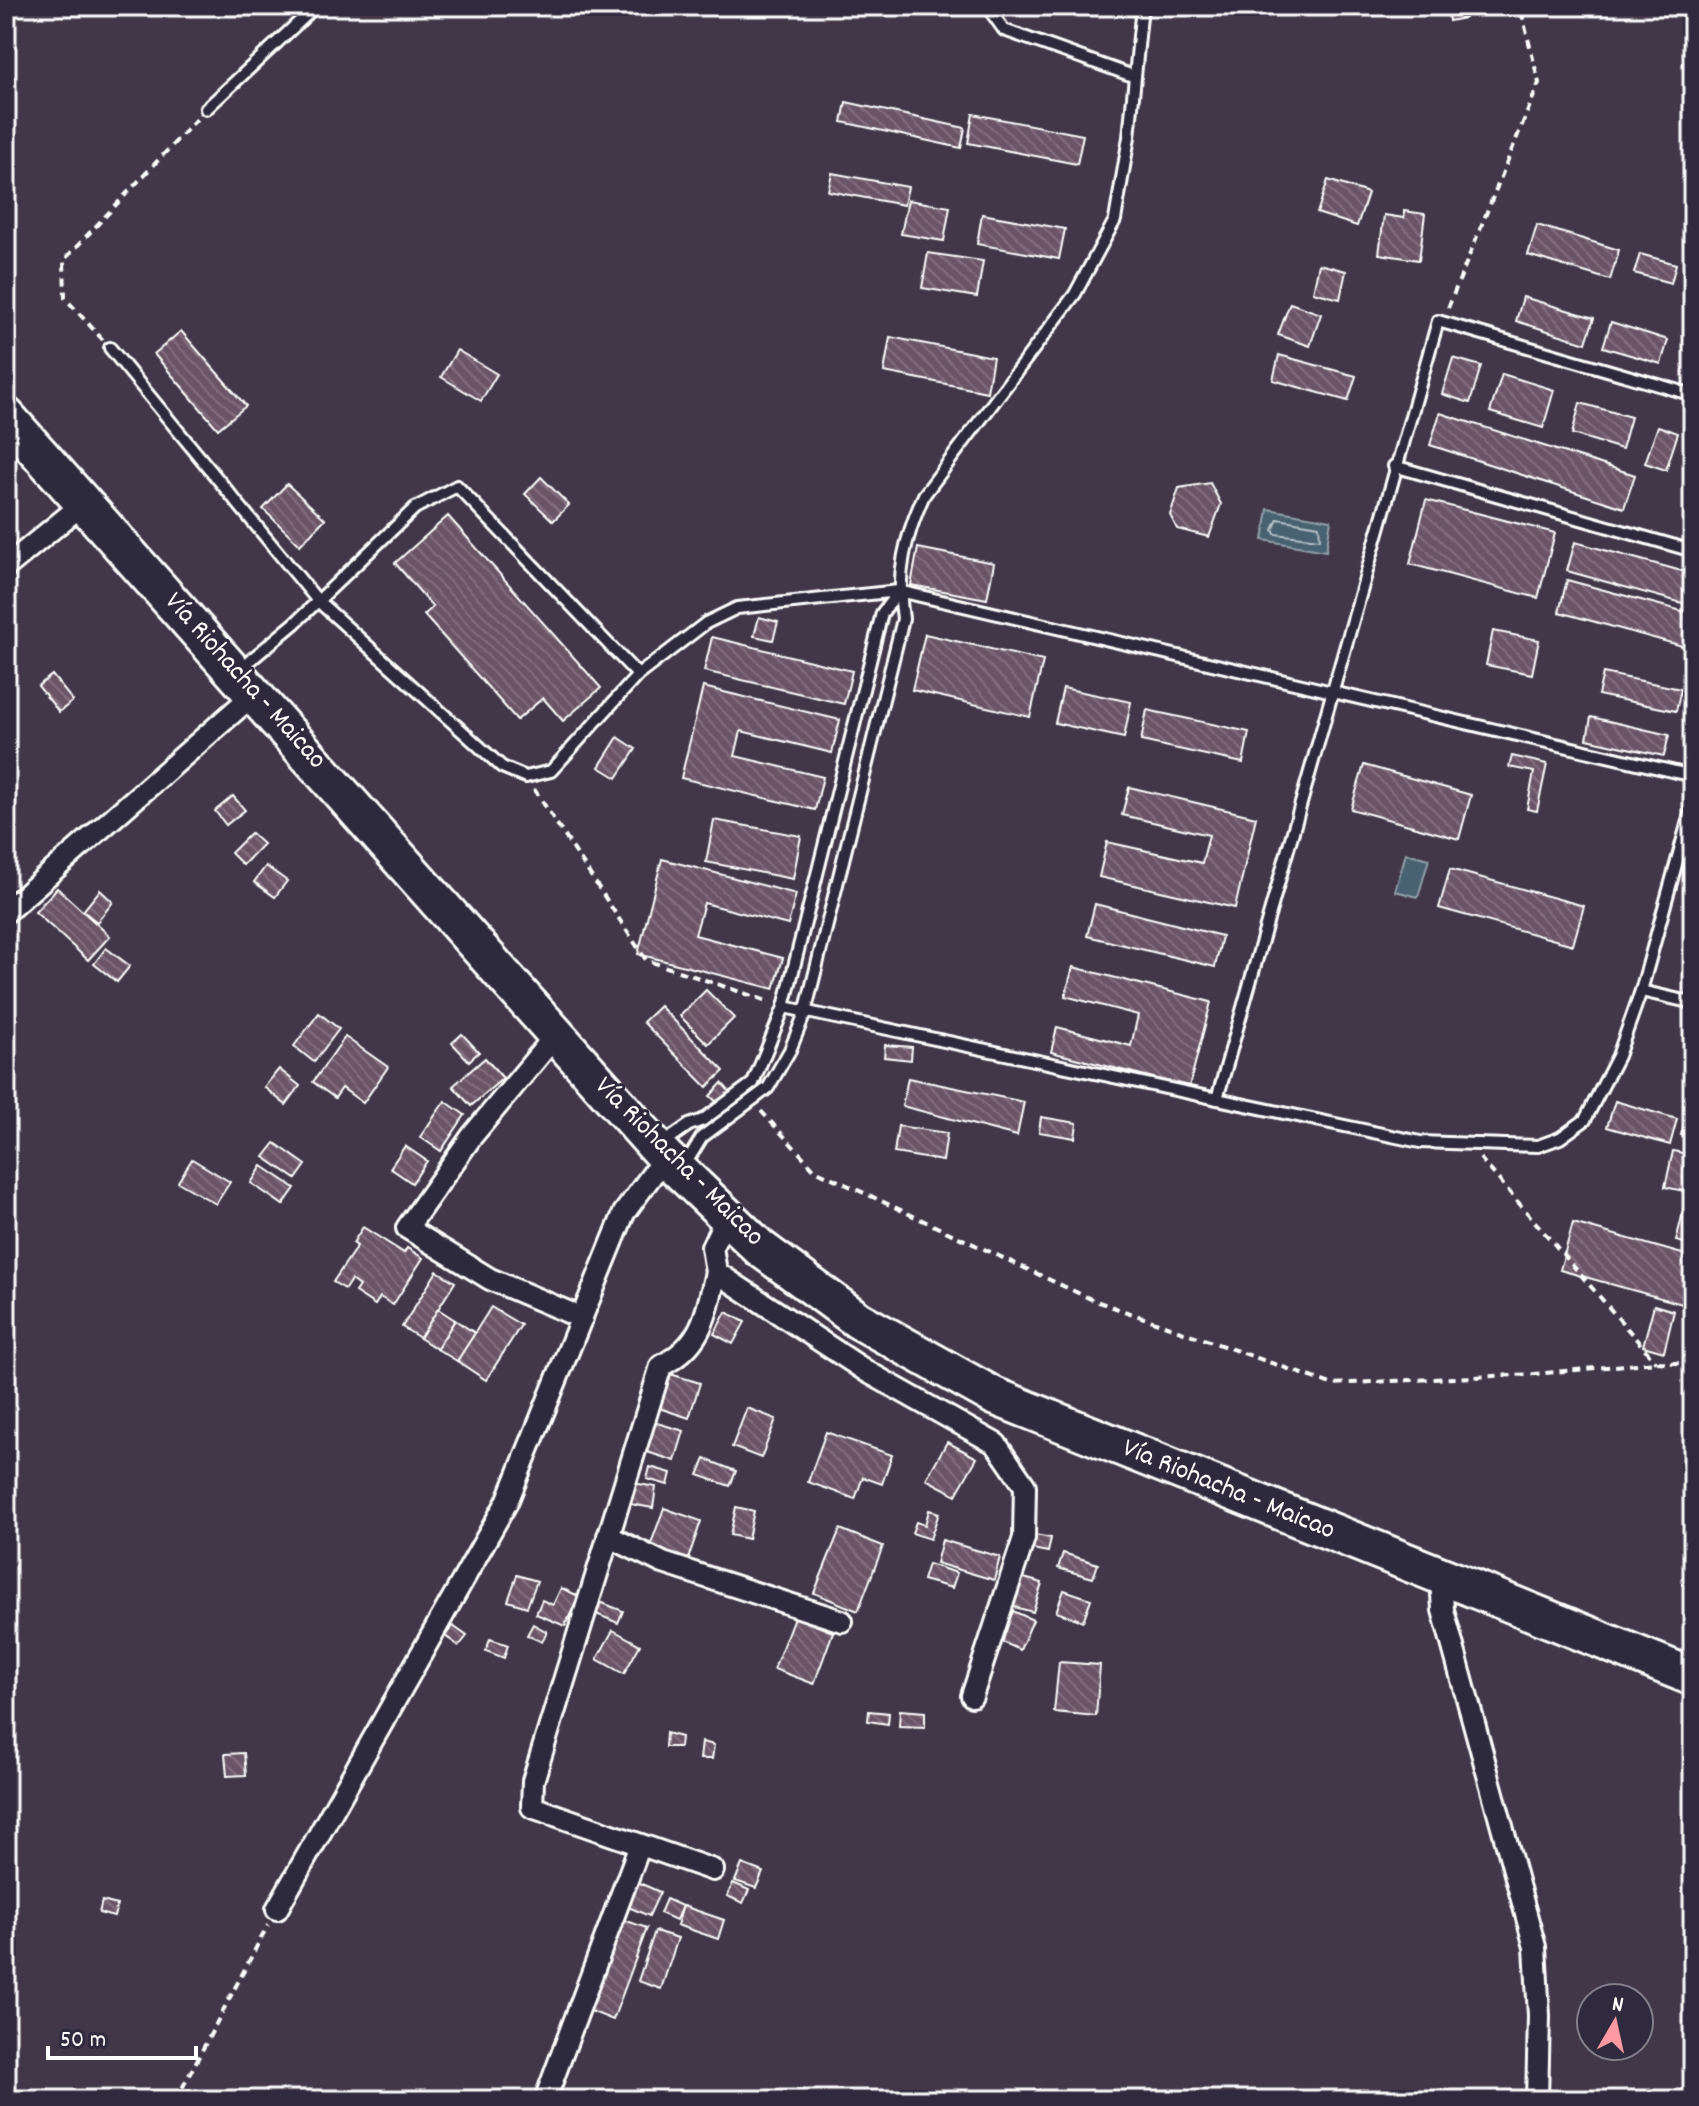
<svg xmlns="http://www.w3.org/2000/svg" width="1699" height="2106" font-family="Dekko,sans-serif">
<defs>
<pattern id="building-back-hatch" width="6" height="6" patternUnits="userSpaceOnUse" patternTransform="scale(2)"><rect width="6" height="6" fill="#6b5466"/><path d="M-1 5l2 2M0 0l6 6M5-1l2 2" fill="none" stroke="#816e7d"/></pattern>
</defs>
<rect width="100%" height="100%" fill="#413749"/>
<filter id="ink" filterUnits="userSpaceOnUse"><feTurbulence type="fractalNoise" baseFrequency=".0125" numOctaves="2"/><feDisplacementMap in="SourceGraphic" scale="16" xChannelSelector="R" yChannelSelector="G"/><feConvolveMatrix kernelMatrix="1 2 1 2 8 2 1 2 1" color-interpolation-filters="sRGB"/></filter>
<g filter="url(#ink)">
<g fill="#496272" stroke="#92a1aa" stroke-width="2">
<polygon points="1268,509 1331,520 1326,551 1263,540"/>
<polygon points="1406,853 1429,859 1418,897 1395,891"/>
</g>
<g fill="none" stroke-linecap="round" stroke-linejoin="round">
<polygon stroke="#b6c0c7" stroke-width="2" points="1278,519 1319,526 1320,539 1275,534 1273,530"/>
</g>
<g fill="url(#building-back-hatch)" stroke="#fff" stroke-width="2">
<polygon points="1447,6 1463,6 1465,18 1449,21"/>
<polygon points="846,102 965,128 961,148 842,122"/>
<polygon points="973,114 1083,135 1077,164 968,143"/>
<polygon points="832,173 908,187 904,205 828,191"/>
<polygon points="1328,180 1368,193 1357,226 1317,213"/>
<polygon points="908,200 950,207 944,241 901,234"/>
<polygon points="1404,211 1425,214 1419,260 1379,254 1384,215 1404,218"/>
<polygon points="982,214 1065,229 1059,259 977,244"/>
<polygon points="1537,225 1619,250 1610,280 1528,255"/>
<polygon points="928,253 983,261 977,297 922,288"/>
<polygon points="1640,254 1676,264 1671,283 1634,273"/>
<polygon points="1319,264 1346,271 1340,299 1313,292"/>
<polygon points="1523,297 1594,318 1586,343 1516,321"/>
<polygon points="1290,303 1321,314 1310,346 1278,335"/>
<polygon points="1611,322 1668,340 1661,364 1603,347"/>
<polygon points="181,331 246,406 218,429 154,354"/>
<polygon points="890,337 993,357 987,392 884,372"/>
<polygon points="457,350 497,374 481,401 441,377"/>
<polygon points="1279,355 1356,376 1348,401 1273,380"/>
<polygon points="1453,358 1481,366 1470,403 1442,394"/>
<polygon points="1502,374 1554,390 1543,428 1490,412"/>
<polygon points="1580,403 1631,417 1622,449 1572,434"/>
<polygon points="1440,413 1635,475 1624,508 1430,445"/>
<polygon points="1658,426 1678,433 1666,470 1645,463"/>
<polygon points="541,477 569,505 553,521 525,494"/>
<polygon points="1210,483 1221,504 1209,537 1177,529 1170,515 1179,488"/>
<polygon points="287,484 325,519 300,545 263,509"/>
<polygon points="1426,500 1555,533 1538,598 1410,564"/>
<polygon points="448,516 601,688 563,721 543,698 517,720 424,615 433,607 395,563"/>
<polygon points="1575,542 1693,574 1693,606 1567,571"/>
<polygon points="918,548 994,563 987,599 911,585"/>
<polygon points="1567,580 1693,614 1693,649 1559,612"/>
<polygon points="759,617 778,622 773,640 754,636"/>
<polygon points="1493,631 1539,640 1532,674 1486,665"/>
<polygon points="925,634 1043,661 1030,717 912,690"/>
<polygon points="712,637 852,671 844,704 704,671"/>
<polygon points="1603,673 1681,689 1676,711 1598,695"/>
<polygon points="52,675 73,701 59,712 38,686"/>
<polygon points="703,687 840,720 832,753 741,731 735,756 823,777 815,810 681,778"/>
<polygon points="1063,688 1131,702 1124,738 1055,723"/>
<polygon points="1147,710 1249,732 1243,763 1141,741"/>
<polygon points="1591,717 1669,735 1664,756 1587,739"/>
<polygon points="618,737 636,749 617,778 599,767"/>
<polygon points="1512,756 1547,764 1537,811 1527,809 1534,772 1509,767"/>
<polygon points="1364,765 1471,795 1459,839 1351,809"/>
<polygon points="1129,787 1256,817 1235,908 1099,877 1107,842 1202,863 1209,835 1122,815"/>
<polygon points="233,796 245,810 226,825 215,811"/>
<polygon points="714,820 801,836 793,879 706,862"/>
<polygon points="251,833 263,844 243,865 231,853"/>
<polygon points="662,859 796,894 788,925 704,903 695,935 783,958 774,989 638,954"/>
<polygon points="266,866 287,881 275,897 254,882"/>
<polygon points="1450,869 1584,906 1573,945 1439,908"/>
<polygon points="57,888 110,936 88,960 35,912"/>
<polygon points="100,890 113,902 97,922 83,911"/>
<polygon points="1095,904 1222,936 1215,967 1087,936"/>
<polygon points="106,948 130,966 117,982 94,964"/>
<polygon points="1073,967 1211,1002 1189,1087 1051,1052 1057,1027 1131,1046 1138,1015 1065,996"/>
<polygon points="706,990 734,1018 708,1044 680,1016"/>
<polygon points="660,1006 724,1071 707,1087 643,1022"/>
<polygon points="319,1013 339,1029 314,1062 294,1046"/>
<polygon points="462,1034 479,1052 469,1061 452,1043"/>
<polygon points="345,1037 388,1067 363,1103 342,1088 335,1098 313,1082"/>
<polygon points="885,1045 912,1047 911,1060 884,1057"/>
<polygon points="485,1058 503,1078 471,1106 453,1086"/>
<polygon points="279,1069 300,1086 286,1105 264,1087"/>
<polygon points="908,1078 1024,1102 1017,1136 902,1106"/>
<polygon points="722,1083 730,1092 719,1104 710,1096"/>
<polygon points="445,1101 465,1115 441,1151 420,1137"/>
<polygon points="1615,1101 1677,1119 1670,1145 1607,1127"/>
<polygon points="1690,1105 1693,1106 1693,1138 1681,1135"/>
<polygon points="1041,1117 1077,1123 1075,1138 1039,1132"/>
<polygon points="898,1126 947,1133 943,1161 894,1153"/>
<polygon points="275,1143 306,1165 296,1179 264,1157"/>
<polygon points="405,1146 427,1161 412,1183 390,1168"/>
<polygon points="1673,1151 1693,1155 1693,1193 1665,1187"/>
<polygon points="192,1159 230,1182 216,1204 178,1182"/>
<polygon points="262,1166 295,1188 283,1205 251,1183"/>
<polygon points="1686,1200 1693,1201 1693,1245 1676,1241"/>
<polygon points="1573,1223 1693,1257 1693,1307 1560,1270"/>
<polygon points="363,1227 404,1253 407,1248 423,1258 393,1305 380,1297 375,1305 355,1292 359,1286 351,1280 345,1289 333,1282 357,1246 353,1243"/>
<polygon points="437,1271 455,1282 420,1338 402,1327"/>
<polygon points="1654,1305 1674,1311 1664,1352 1643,1346"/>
<polygon points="491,1307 521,1325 486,1380 457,1361"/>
<polygon points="438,1309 455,1320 437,1349 420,1338"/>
<polygon points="726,1312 745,1322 733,1344 714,1334"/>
<polygon points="455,1320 475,1333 457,1361 437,1349"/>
<polygon points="667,1373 700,1383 689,1418 656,1407"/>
<polygon points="747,1408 776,1419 761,1458 732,1447"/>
<polygon points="650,1421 684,1431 675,1461 641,1450"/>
<polygon points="826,1432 892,1455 882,1484 863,1477 855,1499 808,1482"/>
<polygon points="947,1442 977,1458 956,1495 926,1479"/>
<polygon points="705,1459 736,1471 730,1486 698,1475"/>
<polygon points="650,1467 671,1473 668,1485 647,1479"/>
<polygon points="633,1483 656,1487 653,1508 630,1504"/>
<polygon points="736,1507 754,1511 748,1539 730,1535"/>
<polygon points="664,1508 701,1521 686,1565 648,1552"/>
<polygon points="929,1510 939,1513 930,1539 912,1533 916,1522 925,1525"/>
<polygon points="840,1529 883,1546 858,1611 814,1593"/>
<polygon points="1035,1535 1051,1538 1048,1552 1032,1549"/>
<polygon points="942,1540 1000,1557 994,1580 936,1563"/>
<polygon points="1063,1553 1098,1564 1093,1578 1058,1568"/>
<polygon points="928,1564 957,1573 952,1588 923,1580"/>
<polygon points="517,1575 537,1581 527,1607 508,1601"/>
<polygon points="1020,1577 1042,1583 1033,1612 1011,1606"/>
<polygon points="561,1588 579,1596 565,1626 536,1614 542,1600 553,1605"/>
<polygon points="1064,1590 1091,1599 1083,1621 1056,1612"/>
<polygon points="600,1602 623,1611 618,1623 596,1614"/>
<polygon points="1013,1611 1033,1620 1020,1650 1000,1641"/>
<polygon points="794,1617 833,1632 814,1684 774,1669"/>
<polygon points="533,1624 547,1632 542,1642 527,1635"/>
<polygon points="453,1626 467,1636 459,1646 445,1636"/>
<polygon points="613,1630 640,1645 624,1674 597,1659"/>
<polygon points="490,1639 508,1645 504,1658 486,1651"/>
<polygon points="1059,1662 1100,1665 1096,1716 1054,1712"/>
<polygon points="900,1710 925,1712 925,1727 899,1726"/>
<polygon points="869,1711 889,1713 888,1724 868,1721"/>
<polygon points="666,1733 681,1737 680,1747 665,1747"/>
<polygon points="702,1742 714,1745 712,1759 700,1759"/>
<polygon points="244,1753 246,1775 227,1776 225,1754"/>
<polygon points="742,1864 763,1872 756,1888 735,1881"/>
<polygon points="637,1882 660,1892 649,1916 626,1906"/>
<polygon points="733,1883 749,1890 743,1903 727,1896"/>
<polygon points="666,1899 682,1906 676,1920 660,1913"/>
<polygon points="102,1901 117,1905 114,1917 99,1913"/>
<polygon points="683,1906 724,1920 718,1939 677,1925"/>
<polygon points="621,1919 647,1928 613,2020 588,2010"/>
<polygon points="655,1931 678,1938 661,1989 638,1981"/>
</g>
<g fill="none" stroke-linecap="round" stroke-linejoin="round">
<defs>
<g id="lane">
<polyline points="987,6 1004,30 1133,76"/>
<polyline points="206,109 316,6"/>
<polyline points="110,348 318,601 502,767 526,777 551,771 638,675 706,623 737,608 899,591 1693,776"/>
<polyline points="1394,466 1693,551"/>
<polyline points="240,669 295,623 415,508 457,486 638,675"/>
<polyline points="1641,991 1693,1003"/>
<polyline points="784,1007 1420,1142 1538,1146 1560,1138 1585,1120 1618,1056 1641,991 1693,803"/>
<polyline points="1217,1099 1438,321 1693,395"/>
<polyline points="662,1144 689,1125 703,1120 753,1083 784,1007 882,613 899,591"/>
<path d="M 683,1168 L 702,1137 L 768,1088 L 790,1050 L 805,1013 L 903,619 C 896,574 905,537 924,495 L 1075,294 L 1115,220 L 1129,137 L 1142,6"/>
</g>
<g id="street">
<polyline points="6,567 84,503"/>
<polyline points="6,912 254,694"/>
<polyline points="555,1036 472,1136 407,1228 490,1279 582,1318"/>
<polyline points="726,1218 712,1247 716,1272 866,1371 996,1444 1025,1486 1024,1538 972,1696"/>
<polyline points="608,1536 663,1563 842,1621"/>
<polyline points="1441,1579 1443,1610 1535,1947 1539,2016 1537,2100"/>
<path d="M 713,1870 L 532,1807 L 533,1781 L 661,1366 C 703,1344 706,1315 716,1272"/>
<polyline points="277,1909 507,1502 624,1213 665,1157"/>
<polyline points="545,2100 640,1845"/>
</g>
<polyline id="highway" points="6,416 665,1157 760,1248 858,1320 994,1396 1693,1677"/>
</defs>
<use href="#lane" stroke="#fff" stroke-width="16"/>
<use href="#street" stroke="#fff" stroke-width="26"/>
<use href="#highway" stroke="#fff" stroke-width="42"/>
<g stroke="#fff" stroke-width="4" stroke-dasharray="8 6" stroke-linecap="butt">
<polyline points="1448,308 1539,83 1520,6"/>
<polyline points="103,340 65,298 64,260 197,119"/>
<polyline points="534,789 646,960 770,1002"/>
<polyline points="761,1111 815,1170 1093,1300 1331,1384 1535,1374 1656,1362 1693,1364"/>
<polyline points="1480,1158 1656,1362"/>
<polyline points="176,2100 268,1925"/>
</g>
<use href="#lane" stroke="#2f2a3d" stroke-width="10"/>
<use href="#street" stroke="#2f2a3d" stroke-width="20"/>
<use href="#highway" stroke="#2f2a3d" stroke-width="36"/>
</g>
</g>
<g text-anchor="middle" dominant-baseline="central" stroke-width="6" stroke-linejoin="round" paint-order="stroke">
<g font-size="28" fill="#fff" stroke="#2f2a3d">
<text transform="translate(244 682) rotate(48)">Vía Riohacha - Maicao</text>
<text transform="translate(678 1163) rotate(45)">Vía Riohacha - Maicao</text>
<text transform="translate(1228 1491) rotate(22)">Vía Riohacha - Maicao</text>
</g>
</g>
<rect width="1699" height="2106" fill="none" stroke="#2f2a3d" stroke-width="32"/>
<rect x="16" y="16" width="1667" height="2074" fill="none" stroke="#fff" stroke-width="3" filter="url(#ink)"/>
<g transform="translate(1615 2022) rotate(9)"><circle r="38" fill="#2f2a3d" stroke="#827f8b" stroke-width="2"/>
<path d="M0-6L14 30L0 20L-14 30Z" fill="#ff9aa2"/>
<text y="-12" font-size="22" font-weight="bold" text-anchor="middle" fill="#ffffff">N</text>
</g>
<path d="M48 2046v12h148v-12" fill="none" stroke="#ffffff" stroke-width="4"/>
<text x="60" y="2046" font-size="24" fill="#ffffff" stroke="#2f2a3d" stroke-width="6" paint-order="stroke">50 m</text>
</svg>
